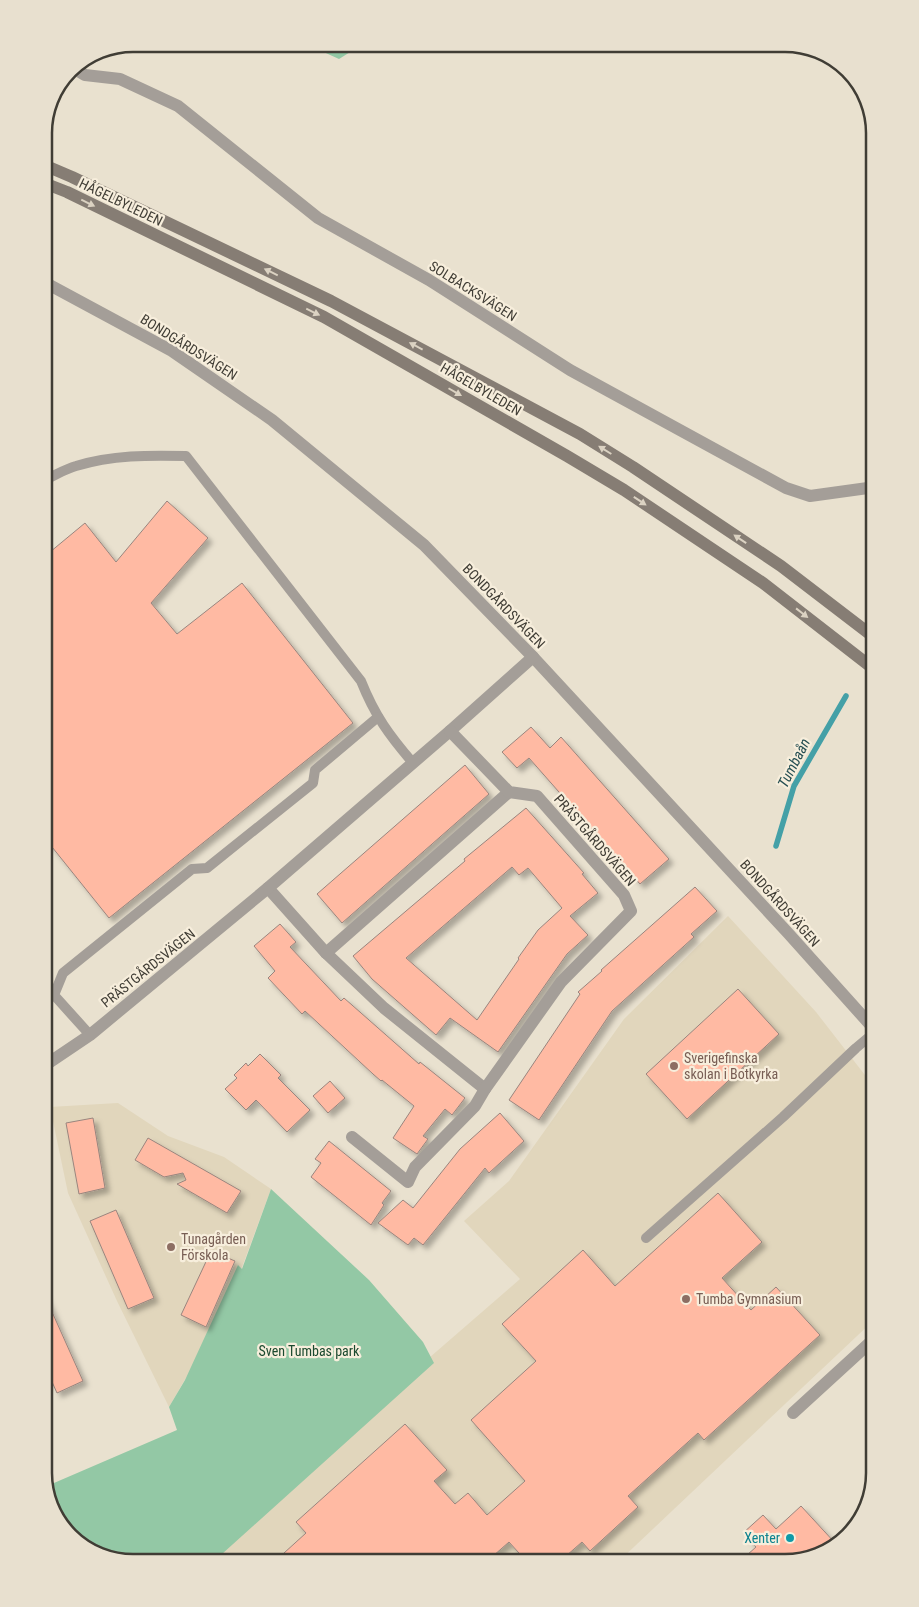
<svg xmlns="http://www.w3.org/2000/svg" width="919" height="1607" font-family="'Roboto Condensed',sans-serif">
<defs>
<filter id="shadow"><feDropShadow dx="4.5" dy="4.5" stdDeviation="2.5" flood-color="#0004"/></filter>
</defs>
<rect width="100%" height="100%" fill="#e9e1cf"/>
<g fill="#e1d6bc">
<polygon points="728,916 816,1012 875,1088 875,1319 617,1563 174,1563 357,1398 369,1410 520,1279 464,1221 509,1181 624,1019"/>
<polygon points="118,1103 168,1136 224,1157 271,1189 228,1305 169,1407 117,1301 68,1193 50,1107"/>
</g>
<g fill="#93c8a5">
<polygon points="306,44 363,44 339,59"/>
<polygon points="271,1189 369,1280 423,1342 434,1363 212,1563 128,1563 84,1548 53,1513 47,1486 177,1430 169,1407 185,1380 238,1265 242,1269"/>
</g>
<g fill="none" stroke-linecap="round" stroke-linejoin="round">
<polyline stroke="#44a0a7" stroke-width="5.5" points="776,846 794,786 846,696"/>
</g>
<g fill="#ffbaa3" stroke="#99857e" fill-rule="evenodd" filter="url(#shadow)">
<polygon points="167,501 208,538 151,603 177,634 242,583 353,723 109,918 44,837 44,557 85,523 116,562"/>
<polygon points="531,727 550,748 561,737 669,859 640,884 529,758 517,768 502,752"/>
<polygon points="465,765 489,794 342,923 317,894"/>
<path d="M 526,808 L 584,873 L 582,874 L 598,893 L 570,916 L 588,935 L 567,954 L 498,1052 L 450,1018 L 436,1035 L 372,979 L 353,956 L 465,861 L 464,859 ZM 512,867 L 519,875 L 528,868 L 562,908 L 538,930 L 518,958 L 519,959 L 477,1020 L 406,958 Z"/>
<polygon points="695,887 717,911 691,934 694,937 612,1011 539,1120 509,1100 580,994 578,992 602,971 601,970"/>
<polygon points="280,924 296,942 290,947 341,1001 344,998 419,1064 420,1062 465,1098 452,1115 445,1109 423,1136 428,1139 417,1154 393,1138 414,1106 382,1080 381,1081 373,1074 305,1011 302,1014 268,978 275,971 254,946"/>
<polygon points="738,989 779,1034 687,1119 646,1074"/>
<polygon points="260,1054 281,1075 278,1078 310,1110 287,1132 256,1100 246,1110 225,1089 237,1078 234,1075 246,1063 248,1066"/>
<polygon points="330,1081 345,1098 328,1113 313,1096"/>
<polygon points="500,1113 524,1141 489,1173 485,1168 423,1245 414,1238 408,1245 378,1223 403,1200 413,1208 460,1149"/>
<polygon points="93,1118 105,1188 79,1194 66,1123"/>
<polygon points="148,1138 241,1191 227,1213 177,1184 186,1180 183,1173 164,1177 135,1160"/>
<polygon points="329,1141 391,1191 382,1203 384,1205 371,1225 311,1177 321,1163 315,1159"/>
<polygon points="718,1193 762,1242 722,1278 751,1310 776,1287 820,1335 704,1440 698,1433 628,1496 638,1507 590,1551 582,1542 558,1563 528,1563 509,1542 485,1563 273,1563 306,1533 296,1522 405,1424 447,1470 434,1481 455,1504 468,1493 487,1515 525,1481 471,1420 536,1361 502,1324 583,1250 615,1286"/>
<polygon points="116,1210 154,1298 128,1309 90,1221"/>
<polygon points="211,1251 235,1261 206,1327 181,1315"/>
<polygon points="44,1294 83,1381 57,1393 44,1364"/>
<polygon points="801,1506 836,1544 825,1554 785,1563 738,1563 756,1547 743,1533 763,1515 776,1529"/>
</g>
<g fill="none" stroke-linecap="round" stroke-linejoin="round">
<g stroke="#a49e98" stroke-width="10">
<path d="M 44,480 C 54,476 65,469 76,466 C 112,455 149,455 186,456 L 361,681 C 375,716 389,735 413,763"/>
<polyline points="90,1035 54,995 63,973 192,869 207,868 313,783 315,770 378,717"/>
<polyline points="646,1238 783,1117 856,1048 875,1032"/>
</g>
<g stroke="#a49e98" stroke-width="12">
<polyline points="73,68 85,75 120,79 178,106 318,218 429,280 570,370 786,488 810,496 875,487"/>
<polyline points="44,282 172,351 272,420 424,545 533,657 788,933 875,1030"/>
<polyline points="268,888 326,953 384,1008 485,1089"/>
<polyline points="326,953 509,792"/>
<polyline points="44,1066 90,1035 268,888 450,731 533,657"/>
<polyline points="352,1137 408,1182 415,1167 475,1106 485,1089 561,982 631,911 624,895 537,796 509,792 450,731"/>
<polyline points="793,1413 875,1338"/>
</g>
<g stroke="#867d74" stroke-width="12">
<polyline points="44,165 72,177 331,301 580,434 633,467 781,566 875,638"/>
<polyline points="44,183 67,192 324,317 567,456 624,490 763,583 875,670"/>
</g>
</g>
<defs><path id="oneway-solid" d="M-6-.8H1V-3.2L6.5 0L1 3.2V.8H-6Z" transform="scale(1.25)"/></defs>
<g fill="#dbd2c2">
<use href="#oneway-solid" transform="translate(88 203) rotate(26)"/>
<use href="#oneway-solid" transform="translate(271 272) rotate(-154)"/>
<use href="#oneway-solid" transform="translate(313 312) rotate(26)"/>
<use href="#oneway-solid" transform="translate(416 346) rotate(-152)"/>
<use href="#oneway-solid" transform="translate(455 392) rotate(30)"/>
<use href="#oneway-solid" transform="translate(605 450) rotate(-148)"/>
<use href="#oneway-solid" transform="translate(640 501) rotate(34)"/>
<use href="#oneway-solid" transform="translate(740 539) rotate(-146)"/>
<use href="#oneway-solid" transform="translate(802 613) rotate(38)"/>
</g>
<g fill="#8d6e63" stroke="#f7eedc" stroke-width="2">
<circle cx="674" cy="1066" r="5"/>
<circle cx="171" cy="1247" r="5"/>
<circle cx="686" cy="1299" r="5"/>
</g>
<circle fill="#0f9aa8" stroke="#f7eedc" stroke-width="2" cx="790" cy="1538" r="5"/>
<g text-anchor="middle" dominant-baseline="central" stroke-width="4.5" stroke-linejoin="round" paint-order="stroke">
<g font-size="14" fill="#403d35" stroke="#f7eedc">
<text transform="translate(121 202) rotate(26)">HÅGELBYLEDEN</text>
<text transform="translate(473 291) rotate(32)">SOLBACKSVÄGEN</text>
<text transform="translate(189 347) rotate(32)">BONDGÅRDSVÄGEN</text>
<text transform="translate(481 389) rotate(30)">HÅGELBYLEDEN</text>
<text transform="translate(504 606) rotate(46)">BONDGÅRDSVÄGEN</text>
<text transform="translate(595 840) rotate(49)">PRÄSTGÅRDSVÄGEN</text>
<text transform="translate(780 903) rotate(48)">BONDGÅRDSVÄGEN</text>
<text transform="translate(148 968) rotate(-39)">PRÄSTGÅRDSVÄGEN</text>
</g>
<g font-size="14" fill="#785e54" stroke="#f7eedc" text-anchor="start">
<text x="684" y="1058">Sverigefinska<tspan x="684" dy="16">skolan i Botkyrka</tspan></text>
<text x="181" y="1239">Tunagården<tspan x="181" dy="16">Förskola</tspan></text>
<text x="696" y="1299">Tumba Gymnasium</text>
</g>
<g font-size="14" fill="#1a492e" stroke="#f7eedc">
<text x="309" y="1351">Sven Tumbas park</text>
</g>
<g font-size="14" fill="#0d838f" stroke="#f7eedc" text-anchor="end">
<text x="780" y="1538">Xenter</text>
</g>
<g font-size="15" font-style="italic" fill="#254e52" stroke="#f7eedc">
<text transform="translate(794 763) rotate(-63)">Tumbaån</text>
</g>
</g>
<path d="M0 0H919V1607H0ZM133 52H785A81 81 0 0 1 866 133V1473A81 81 0 0 1 785 1554H133A81 81 0 0 1 52 1473V133A81 81 0 0 1 133 52Z" fill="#e8e0cf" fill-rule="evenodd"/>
<path fill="none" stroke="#403d35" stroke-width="2.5" d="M133 52H785A81 81 0 0 1 866 133V1473A81 81 0 0 1 785 1554H133A81 81 0 0 1 52 1473V133A81 81 0 0 1 133 52Z"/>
</svg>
